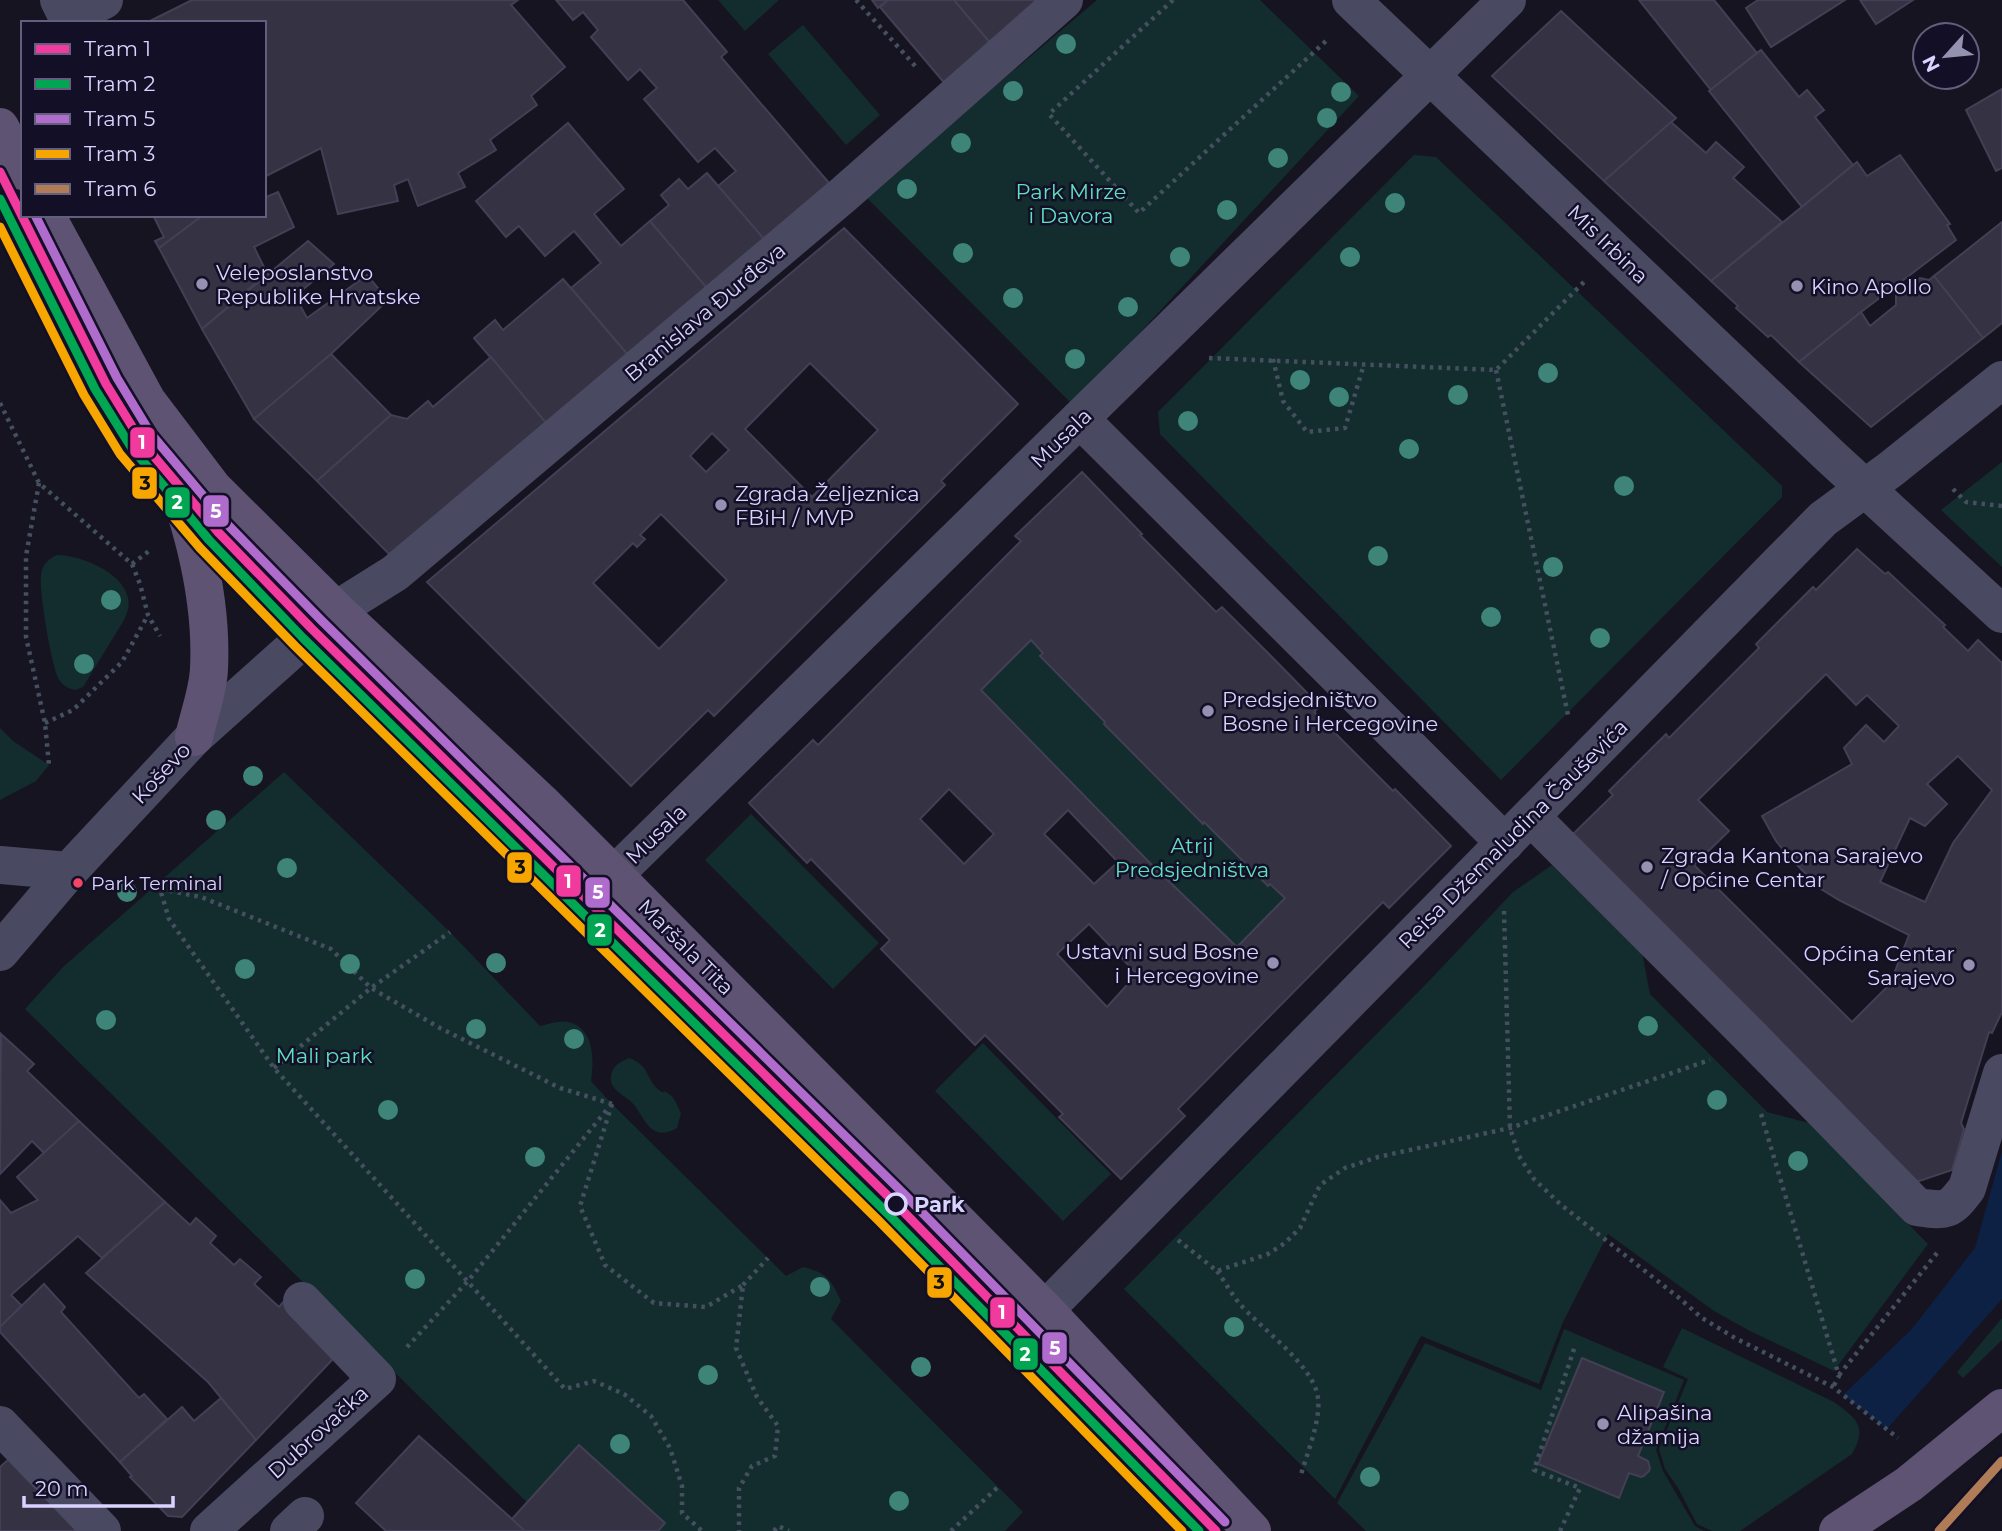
<svg xmlns="http://www.w3.org/2000/svg" width="2002" height="1531" font-family="Montserrat,sans-serif">
<rect width="100%" height="100%" fill="#161421"/>
<g fill="#132c2d">
<polygon points="718,0 779,0 745,31"/>
<polygon points="1097,0 1260,0 1359,96 1073,405 865,196"/>
<polygon points="803,25 880,115 846,145 768,54"/>
<polygon points="1414,155 1436,157 1782,486 1782,497 1501,780 1160,434 1158,412"/>
<polygon points="2002,462 2002,567 1941,510"/>
<path d="M 57,555 C 80,555 123,572 128,598 C 130,606 127,613 124,620 L 83,687 L 75,690 C 67,688 62,685 58,678 C 51,662 39,593 41,575 C 42,565 48,559 57,555 Z"/>
<polygon points="1031,640 1043,653 1040,656 1105,722 1104,725 1202,824 1204,822 1267,886 1270,884 1285,898 1237,947 1149,862 981,690"/>
<polygon points="0,728 13,741 49,765 36,781 0,800"/>
<path d="M 284,772 L 450,932 L 540,1026 C 548,1024 559,1020 568,1022 C 595,1028 594,1061 591,1081 L 612,1104 L 786,1276 L 803,1267 C 827,1273 831,1279 841,1301 L 831,1319 L 1023,1512 L 1005,1531 L 556,1531 L 25,1009 L 63,967 Z"/>
<polygon points="751,814 879,943 833,989 705,860"/>
<polygon points="1552,865 1642,952 1650,994 1767,1112 1809,1123 1928,1244 1834,1371 1750,1331 1714,1311 1608,1234 1563,1322 1539,1384 1421,1336 1335,1499 1124,1289 1428,982 1513,892"/>
<polygon points="983,1043 1111,1174 1063,1221 935,1091"/>
<path d="M 629,1058 C 651,1066 645,1079 659,1090 C 667,1096 660,1088 669,1094 C 675,1098 678,1107 681,1113 L 677,1128 C 653,1142 646,1122 635,1106 C 627,1095 605,1090 612,1072 C 615,1064 622,1061 629,1058 Z"/>
<polygon points="2002,1318 2002,1340 1963,1378 1957,1372"/>
<path d="M 1682,1328 L 1834,1402 C 1856,1418 1868,1426 1852,1454 L 1740,1531 L 1712,1531 L 1697,1524 L 1678,1488 L 1665,1469 L 1659,1449 L 1688,1379 L 1663,1367 Z"/>
<polygon points="1564,1329 1684,1380 1656,1450 1663,1471 1695,1526 1704,1531 1366,1531 1337,1503 1425,1343 1541,1390"/>
</g>
<polygon fill="#0d2144" points="2002,1151 2002,1299 1887,1429 1843,1395 1911,1330 1975,1248"/>
<g fill="#343243" stroke="#433f54" stroke-width="2" fill-rule="evenodd">
<polygon points="192,0 518,0 511,5 565,67 531,96 537,105 490,140 496,150 458,173 465,187 418,206 408,179 394,185 398,201 338,214 321,148 264,177 264,23 146,23"/>
<polygon points="556,0 683,0 727,52 721,57 829,183 764,239 718,186 736,171 715,148 698,162 644,99 657,88 640,69 628,80 591,37 598,30 583,12 573,20"/>
<polygon points="872,0 888,0 878,8"/>
<polygon points="888,0 954,0 993,46 947,86 880,7"/>
<polygon points="954,0 1047,0 993,46"/>
<polygon points="1639,0 1714,0 1757,53 1711,90"/>
<polygon points="1758,0 1845,0 1771,47 1746,8"/>
<polygon points="1860,0 1913,0 1876,24"/>
<polygon points="1561,11 1676,118 1604,181 1492,76"/>
<polygon points="1761,50 1799,97 1807,90 1824,110 1815,117 1853,165 1802,207 1709,91"/>
<polygon points="2002,89 2002,168 1996,171 1966,110"/>
<polygon points="1671,122 1706,153 1716,142 1744,167 1733,178 1782,222 1711,281 1604,181"/>
<polygon points="568,123 624,189 594,214 621,246 650,221 707,288 628,355 571,288 601,263 574,231 545,256 519,226 506,237 476,201"/>
<polygon points="1900,155 1950,224 1947,225 1956,240 1861,312 1799,362 1771,335 1768,337 1736,308 1738,306 1711,281 1857,162 1867,176"/>
<polygon points="707,173 764,239 707,288 650,221 669,205 661,195 679,179 688,189"/>
<polygon points="278,192 294,227 254,247 267,273 202,329 159,248 203,215 264,215 264,198"/>
<polygon points="153,215 203,215 159,248 155,241 164,237"/>
<polygon points="2002,222 2002,323 1983,338 1934,276"/>
<path d="M 844,228 L 1018,404 L 941,481 L 945,485 L 714,716 L 708,710 L 631,786 L 427,582 ZM 810,363 L 878,430 L 812,497 L 745,429 ZM 712,433 L 729,450 L 706,472 L 690,456 ZM 661,514 L 727,580 L 659,649 L 593,583 L 633,543 L 637,547 L 645,539 L 640,535 Z"/>
<polygon points="308,241 334,264 295,296 307,318 367,275 388,300 331,354 254,419 202,329"/>
<polygon points="1934,276 1983,338 1871,427 1799,362 1861,312 1870,326 1896,305 1896,295 1920,278 1929,280"/>
<polygon points="563,279 628,355 547,424 474,338 495,320 503,330"/>
<polygon points="331,354 391,415 317,481 254,419"/>
<polygon points="491,357 547,424 389,554 317,481 391,415 407,419 428,401 433,407"/>
<path d="M 1082,472 L 1142,534 L 1140,535 L 1216,612 L 1222,607 L 1270,655 L 1320,706 L 1314,712 L 1393,791 L 1395,789 L 1451,846 L 1389,908 L 1383,902 L 1335,950 L 1178,1109 L 1185,1116 L 1121,1179 L 1059,1117 L 1063,1114 L 985,1035 L 975,1045 L 881,949 L 890,940 L 811,859 L 807,863 L 749,803 L 813,740 L 818,745 L 1021,541 L 1015,536 ZM 1031,640 L 1043,653 L 1040,656 L 1105,722 L 1104,724 L 1203,824 L 1204,822 L 1268,886 L 1270,884 L 1285,898 L 1237,947 L 1149,862 L 981,690 ZM 949,789 L 994,834 L 964,864 L 920,819 ZM 1068,810 L 1118,862 L 1094,884 L 1044,834 ZM 1089,924 L 1137,974 L 1107,1007 L 1057,954 Z"/>
<path d="M 1857,549 L 1885,574 L 1888,572 L 1945,625 L 1943,627 L 1968,651 L 1978,640 L 2002,663 L 2002,1012 L 1992,1033 L 1989,1032 L 1961,1123 L 1964,1129 L 1952,1170 L 1913,1183 L 1569,838 L 1613,795 L 1609,791 L 1666,734 L 1669,738 L 1759,648 L 1756,644 L 1813,587 L 1816,590 ZM 1826,674 L 1856,705 L 1867,695 L 1899,726 L 1884,742 L 1866,725 L 1844,748 L 1852,764 L 1762,816 L 1776,841 L 1789,857 L 1821,889 L 1839,900 L 1909,935 L 1890,984 L 1852,1022 L 1694,865 L 1729,831 L 1698,800 ZM 1958,756 L 1992,790 L 1953,843 L 1925,902 L 1880,882 L 1910,818 L 1925,826 L 1947,804 L 1927,784 Z"/>
<polygon points="1,1034 34,1064 27,1071 79,1121 44,1153 32,1141 0,1174"/>
<polygon points="79,1121 165,1202 102,1258 78,1236 11,1295 22,1306 0,1327 0,1200 11,1213 38,1200 17,1177"/>
<polygon points="165,1202 190,1225 196,1218 216,1236 210,1243 234,1265 240,1259 261,1277 254,1284 279,1307 285,1300 334,1358 256,1440 208,1382 86,1273"/>
<polygon points="44,1284 65,1307 61,1312 139,1398 144,1394 167,1419 120,1462 0,1332 0,1327"/>
<polygon points="1582,1358 1664,1392 1638,1456 1648,1461 1650,1468 1649,1471 1644,1476 1641,1477 1629,1473 1619,1498 1538,1464"/>
<polygon points="221,1398 256,1440 182,1517 168,1516 130,1477 132,1476 120,1462 182,1407 194,1421"/>
<polygon points="419,1436 512,1519 525,1531 386,1531 356,1503"/>
<polygon points="579,1445 665,1523 658,1531 525,1531 512,1519"/>
<polygon points="19,1450 82,1531 0,1531 0,1467"/>
</g>
<g fill="none" stroke-linecap="round" stroke-linejoin="round">
<g stroke="#44505f" stroke-width="4.5" stroke-dasharray="3.5 5" stroke-linecap="butt">
<polyline points="856,0 917,68"/>
<polyline points="1173,0 1049,114 1139,213 1327,40"/>
<polyline points="1209,358 1496,370 1584,282"/>
<polyline points="1273,359 1283,401 1307,432 1345,428 1364,364"/>
<polyline points="1496,370 1568,715"/>
<polyline points="0,403 39,483 132,564 140,584 148,615 160,636"/>
<polyline points="39,483 26,556 26,637 45,723 49,765"/>
<polyline points="1953,489 1966,502 2002,506"/>
<polyline points="132,564 149,551"/>
<polyline points="45,723 73,710 122,662 148,615"/>
<polyline points="1504,911 1510,1128 1519,1156 1534,1179 1560,1204 1678,1297 1702,1318 1735,1338 1833,1387 1898,1438"/>
<polyline points="274,1068 371,988 450,932"/>
<polyline points="612,1104 560,1088 440,1028 371,988 331,949 201,897 160,889 169,919 274,1068 565,1389 594,1381 624,1394 651,1416 670,1448 682,1486 682,1513 702,1531"/>
<polyline points="612,1104 580,1206 605,1265 654,1303 706,1307 743,1285 736,1348 757,1397 778,1426 775,1456 752,1466 739,1488 739,1531"/>
<polyline points="1761,1114 1839,1376 1833,1387"/>
<polyline points="1178,1240 1217,1271 1268,1254 1285,1243 1300,1228 1320,1185 1345,1168 1378,1157 1510,1128 1710,1060"/>
<path d="M 1217,1271 C 1225,1282 1231,1293 1239,1303 C 1261,1329 1314,1365 1318,1398 C 1321,1421 1306,1456 1300,1478"/>
<polyline points="743,1285 768,1258"/>
<polyline points="407,1347 468,1281 609,1107"/>
<polyline points="1839,1375 1937,1253"/>
<polyline points="774,1531 778,1526 789,1531"/>
<polyline points="951,1531 998,1487"/>
<polyline points="1560,1531 1580,1488 1534,1470 1575,1346"/>
</g>
<g stroke="#4a4962" stroke-width="38">
<polyline points="59,0 68,18 104,0"/>
<polyline points="1351,0 1830,456 2002,614"/>
<polyline points="1080,419 1505,843"/>
<path d="M 1531,817 L 1753,1039 L 1917,1207 C 1947,1211 1949,1212 1967,1188 L 2002,1073"/>
<polyline points="0,865 69,871"/>
<polyline points="614,875 1507,0"/>
<polyline points="0,952 69,871 194,737 336,610 395,573 843,195 1064,0"/>
<polyline points="1045,1310 1823,519 1891,469 2002,380"/>
<polyline points="0,1425 102,1531"/>
<polyline points="209,1531 377,1379 302,1301"/>
<polyline points="289,1531 305,1516"/>
</g>
<g stroke="#5e5373" stroke-width="38">
<polyline points="0,127 23,171"/>
<polyline points="46,215 147,401 213,488 336,610 541,802 614,875 1045,1310 1252,1531"/>
<path d="M 159,433 C 187,509 213,587 209,669 C 208,691 199,715 194,737"/>
<polyline points="1838,1531 1909,1484 2002,1408"/>
</g>
<defs>
<polyline id="tram-1" points="0,172 106,384 141,441 218,532 312,629 896,1204 1216,1531"/>
<polyline id="tram-2" points="0,199 95,389 131,447 209,540 303,638 887,1213 1199,1531"/>
<polyline id="tram-3" points="35,215 117,378 151,434 227,524 321,620 905,1195 1225,1522"/>
<polyline id="tram-4" points="0,227 84,395 120,454 200,548 295,646 879,1221 1182,1531"/>
<polyline id="tram-5" points="1939,1531 2002,1461"/>
</defs>
<use href="#tram-1" stroke="#130f26" stroke-width="14"/>
<use href="#tram-2" stroke="#130f26" stroke-width="14"/>
<use href="#tram-3" stroke="#130f26" stroke-width="14"/>
<use href="#tram-4" stroke="#130f26" stroke-width="14"/>
<use href="#tram-5" stroke="#130f26" stroke-width="14"/>
<use href="#tram-1" stroke="#f13a9d" stroke-width="9"/>
<use href="#tram-2" stroke="#00a651" stroke-width="9"/>
<use href="#tram-3" stroke="#b06ccc" stroke-width="9"/>
<use href="#tram-4" stroke="#f7a600" stroke-width="9"/>
<use href="#tram-5" stroke="#b07c57" stroke-width="9"/>
</g>
<g fill="#3e8478">
<circle cx="1066" cy="44" r="10"/>
<circle cx="1013" cy="91" r="10"/>
<circle cx="1341" cy="92" r="10"/>
<circle cx="1327" cy="118" r="10"/>
<circle cx="961" cy="143" r="10"/>
<circle cx="1278" cy="158" r="10"/>
<circle cx="907" cy="189" r="10"/>
<circle cx="1395" cy="203" r="10"/>
<circle cx="1227" cy="210" r="10"/>
<circle cx="963" cy="253" r="10"/>
<circle cx="1180" cy="257" r="10"/>
<circle cx="1350" cy="257" r="10"/>
<circle cx="1013" cy="298" r="10"/>
<circle cx="1128" cy="307" r="10"/>
<circle cx="1075" cy="359" r="10"/>
<circle cx="1548" cy="373" r="10"/>
<circle cx="1300" cy="380" r="10"/>
<circle cx="1458" cy="395" r="10"/>
<circle cx="1339" cy="397" r="10"/>
<circle cx="1188" cy="421" r="10"/>
<circle cx="1409" cy="449" r="10"/>
<circle cx="1624" cy="486" r="10"/>
<circle cx="1378" cy="556" r="10"/>
<circle cx="1553" cy="567" r="10"/>
<circle cx="111" cy="600" r="10"/>
<circle cx="1491" cy="617" r="10"/>
<circle cx="1600" cy="638" r="10"/>
<circle cx="84" cy="664" r="10"/>
<circle cx="253" cy="776" r="10"/>
<circle cx="216" cy="820" r="10"/>
<circle cx="287" cy="868" r="10"/>
<circle cx="127" cy="892" r="10"/>
<circle cx="496" cy="963" r="10"/>
<circle cx="350" cy="964" r="10"/>
<circle cx="245" cy="969" r="10"/>
<circle cx="106" cy="1020" r="10"/>
<circle cx="1648" cy="1026" r="10"/>
<circle cx="476" cy="1029" r="10"/>
<circle cx="574" cy="1039" r="10"/>
<circle cx="1717" cy="1100" r="10"/>
<circle cx="388" cy="1110" r="10"/>
<circle cx="535" cy="1157" r="10"/>
<circle cx="1798" cy="1161" r="10"/>
<circle cx="415" cy="1279" r="10"/>
<circle cx="820" cy="1287" r="10"/>
<circle cx="1234" cy="1327" r="10"/>
<circle cx="921" cy="1367" r="10"/>
<circle cx="708" cy="1375" r="10"/>
<circle cx="620" cy="1444" r="10"/>
<circle cx="1370" cy="1477" r="10"/>
<circle cx="899" cy="1501" r="10"/>
</g>
<g fill="#9591b1" stroke="#130f26" stroke-width="2.5">
<circle cx="202" cy="284" r="7"/>
<circle cx="1797" cy="286" r="7"/>
<circle cx="721" cy="505" r="7"/>
<circle cx="1208" cy="711" r="7"/>
<circle cx="1647" cy="867" r="7"/>
<circle cx="1273" cy="963" r="7"/>
<circle cx="1969" cy="965" r="7"/>
<circle cx="1603" cy="1424" r="7"/>
</g>
<circle fill="#f34667" stroke="#130f26" stroke-width="2.5" cx="78" cy="883" r="6"/>
<circle fill="#130f26" stroke="#d9d4ff" stroke-width="3.5" cx="896" cy="1204" r="10"/>
<g text-anchor="middle" dominant-baseline="central" stroke-width="5" stroke-linejoin="round" paint-order="stroke">
<g font-size="19" fill="#d9d4ff" stroke="#130f26" text-anchor="start">
<text x="91" y="883">Park Terminal</text>
</g>
<g font-size="21" fill="#5fe0c0" stroke="#130f26">
<text x="1071" y="191">Park Mirze<tspan x="1071" dy="24">i Davora</tspan></text>
<text x="1192" y="845">Atrij<tspan x="1192" dy="24">Predsjedništva</tspan></text>
<text x="324" y="1055">Mali park</text>
</g>
<g font-size="21" fill="#d9d4ff" stroke="#130f26">
<text transform="translate(1608 244) rotate(44)">Mis Irbina</text>
<text transform="translate(705 312) rotate(-40)">Branislava Đurđeva</text>
<text transform="translate(1061 438) rotate(-44)">Musala</text>
<text transform="translate(161 773) rotate(-47)">Koševo</text>
<text transform="translate(656 834) rotate(-44)">Musala</text>
<text transform="translate(1513 834) rotate(-45)">Reisa Džemaludina Čauševića</text>
<text transform="translate(686 947) rotate(45)">Maršala Tita</text>
<text transform="translate(318 1432) rotate(-42)">Dubrovačka</text>
</g>
<g font-size="21" fill="#d9d4ff" stroke="#130f26" text-anchor="start">
<text x="216" y="272">Veleposlanstvo<tspan x="216" dy="24">Republike Hrvatske</tspan></text>
<text x="1811" y="286">Kino Apollo</text>
<text x="735" y="493">Zgrada Željeznica<tspan x="735" dy="24">FBiH / MVP</tspan></text>
<text x="1222" y="699">Predsjedništvo<tspan x="1222" dy="24">Bosne i Hercegovine</tspan></text>
<text x="1661" y="855">Zgrada Kantona Sarajevo<tspan x="1661" dy="24">/ Općine Centar</tspan></text>
<text x="1259" y="951" text-anchor="end">Ustavni sud Bosne<tspan x="1259" dy="24">i Hercegovine</tspan></text>
<text x="1955" y="953" text-anchor="end">Općina Centar<tspan x="1955" dy="24">Sarajevo</tspan></text>
<text x="1617" y="1412">Alipašina<tspan x="1617" dy="24">džamija</tspan></text>
</g>
<g font-size="21" font-weight="bold" fill="#d9d4ff" stroke="#130f26" text-anchor="start">
<text x="914" y="1204">Park</text>
</g>
</g>
<g stroke="#130f26" stroke-width="2.5">
<rect x="129" y="426" width="27" height="33" rx="7" fill="#f13a9d"/>
<rect x="131" y="466" width="27" height="34" rx="7" fill="#f7a600"/>
<rect x="164" y="486" width="27" height="33" rx="7" fill="#00a651"/>
<rect x="202" y="494" width="28" height="34" rx="7" fill="#b06ccc"/>
<rect x="506" y="851" width="27" height="33" rx="7" fill="#f7a600"/>
<rect x="555" y="864" width="27" height="34" rx="7" fill="#f13a9d"/>
<rect x="584" y="876" width="27" height="33" rx="7" fill="#b06ccc"/>
<rect x="586" y="913" width="27" height="34" rx="7" fill="#00a651"/>
<rect x="926" y="1266" width="27" height="33" rx="7" fill="#f7a600"/>
<rect x="989" y="1296" width="27" height="33" rx="7" fill="#f13a9d"/>
<rect x="1041" y="1331" width="27" height="34" rx="7" fill="#b06ccc"/>
<rect x="1012" y="1337" width="27" height="34" rx="7" fill="#00a651"/>
</g>
<g font-size="19" text-anchor="middle" font-weight="bold" fill="#fff">
<text x="142" y="449">1</text>
<text x="177" y="509">2</text>
<text x="216" y="518">5</text>
<text x="568" y="888">1</text>
<text x="598" y="899">5</text>
<text x="600" y="937">2</text>
<text x="1002" y="1319">1</text>
<text x="1055" y="1355">5</text>
<text x="1025" y="1361">2</text>
</g>
<g font-size="19" text-anchor="middle" font-weight="bold" fill="#111">
<text x="145" y="490">3</text>
<text x="520" y="874">3</text>
<text x="939" y="1289">3</text>
</g>
<rect x="21" y="21" width="245" height="196" fill="#130f26" stroke="#625e7d" stroke-width="2"/>
<rect x="35" y="44" width="35" height="10" fill="#f13a9d" stroke="#625e7d" stroke-width="2"/>
<text x="84" y="56" font-size="21" fill="#d9d4ff">Tram 1</text>
<rect x="35" y="79" width="35" height="10" fill="#00a651" stroke="#625e7d" stroke-width="2"/>
<text x="84" y="91" font-size="21" fill="#d9d4ff">Tram 2</text>
<rect x="35" y="114" width="35" height="10" fill="#b06ccc" stroke="#625e7d" stroke-width="2"/>
<text x="84" y="126" font-size="21" fill="#d9d4ff">Tram 5</text>
<rect x="35" y="149" width="35" height="10" fill="#f7a600" stroke="#625e7d" stroke-width="2"/>
<text x="84" y="161" font-size="21" fill="#d9d4ff">Tram 3</text>
<rect x="35" y="184" width="35" height="10" fill="#b07c57" stroke="#625e7d" stroke-width="2"/>
<text x="84" y="196" font-size="21" fill="#d9d4ff">Tram 6</text>
<g transform="translate(1946 56) rotate(243)"><circle r="33" fill="#130f26" stroke="#625e7d" stroke-width="2"/>
<path d="M0-5L12 26L0 18L-12 26Z" fill="#9591b1"/>
<text y="-10" font-size="19" font-weight="bold" text-anchor="middle" fill="#d9d4ff">N</text>
</g>
<path d="M24 1496v10h149v-10" fill="none" stroke="#d9d4ff" stroke-width="3.5"/>
<text x="35" y="1496" font-size="21" fill="#d9d4ff" stroke="#130f26" stroke-width="5" paint-order="stroke">20 m</text>
</svg>
